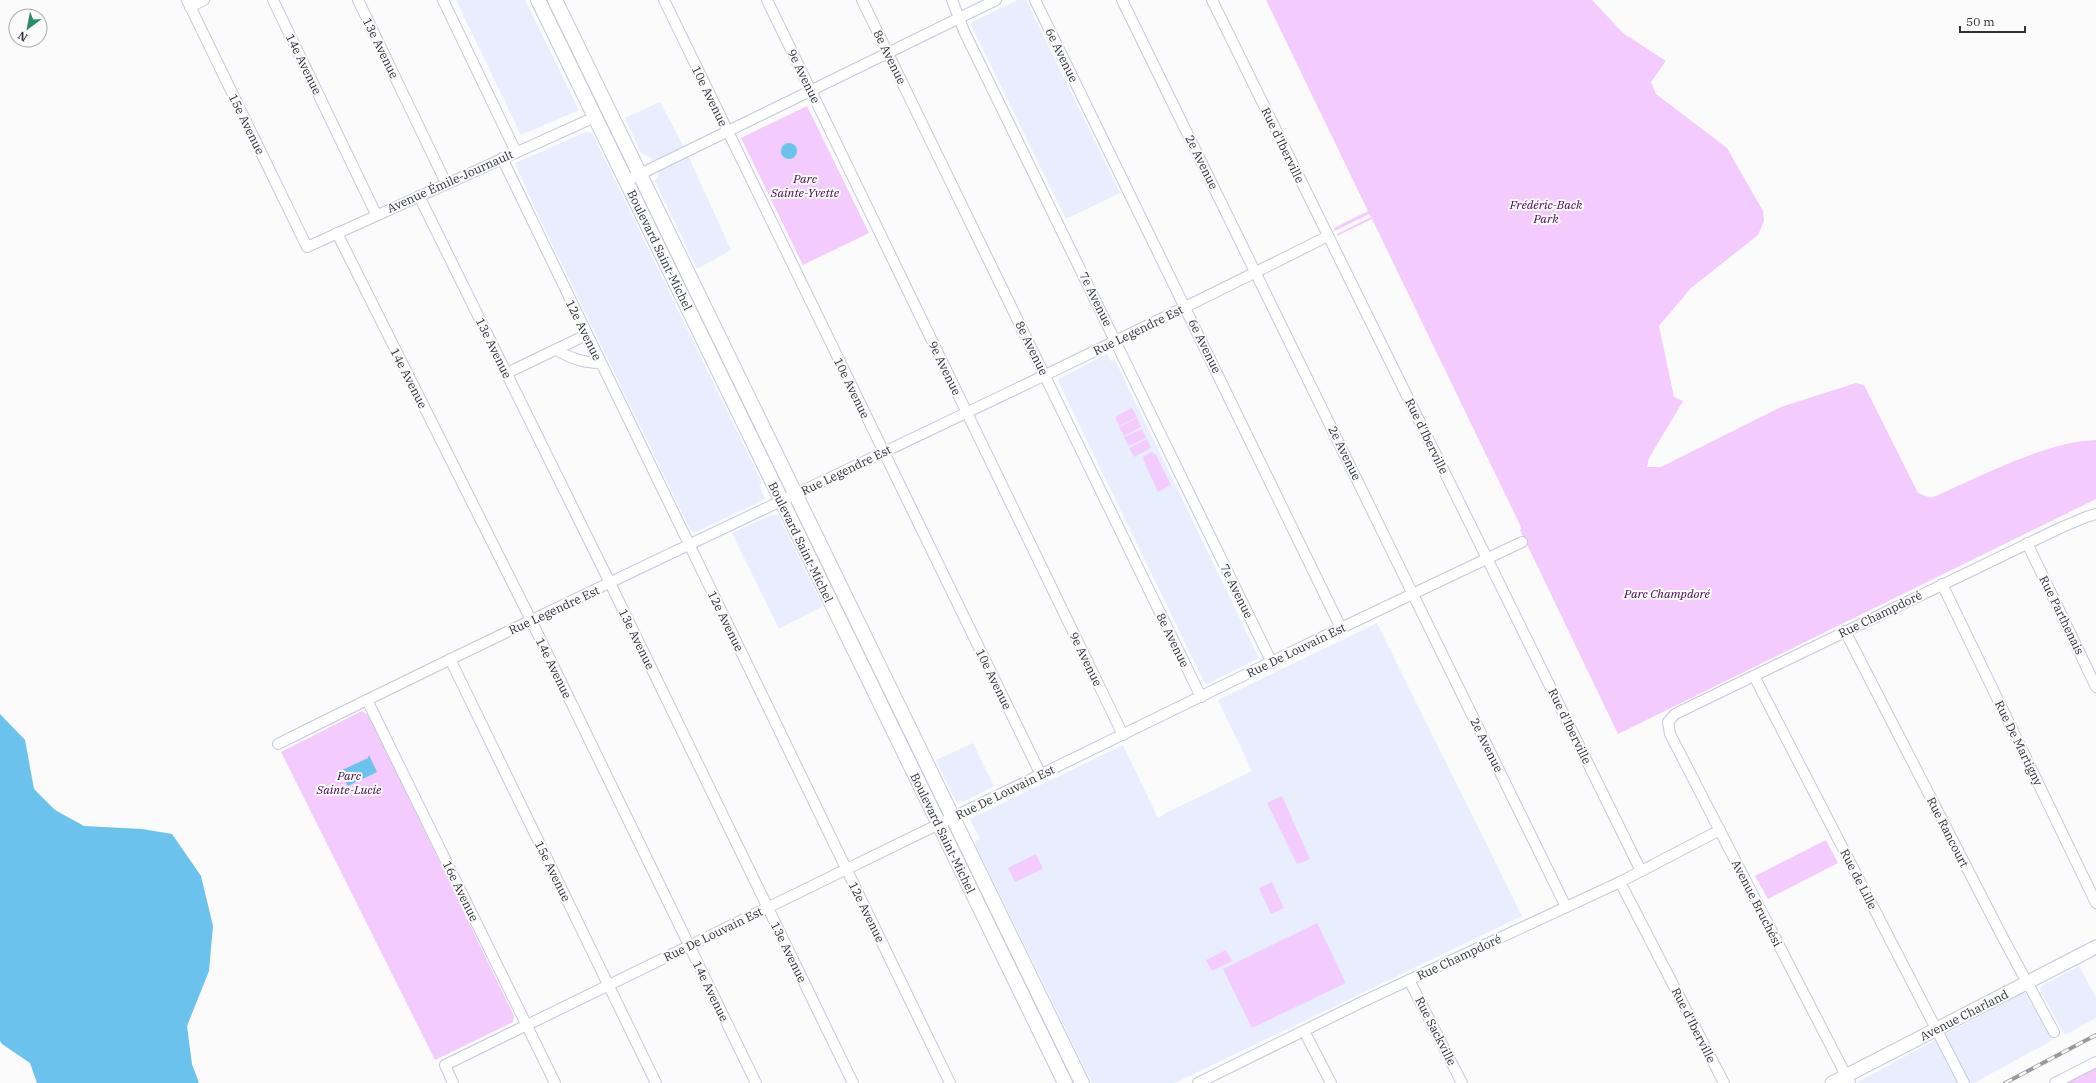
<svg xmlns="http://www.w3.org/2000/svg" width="2096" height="1083" font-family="'IBM Plex Serif',serif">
<rect width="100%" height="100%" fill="#fbfbfb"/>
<g fill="#e9eefe">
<polygon points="456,0 525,0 579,110 521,135"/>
<polygon points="1018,0 1026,0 1120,193 1066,219 971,25 972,22"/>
<polygon points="660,102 686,151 731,250 697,269 655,181 659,174 651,158 641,153 625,118"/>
<polygon points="586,132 592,133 762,483 759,485 765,499 696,532 691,531 538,215 515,163"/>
<polygon points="1107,354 1111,361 1115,360 1259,658 1207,684 1204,682 1058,381 1060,378"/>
<polygon points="771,515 778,515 823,606 779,629 732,533"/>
<polygon points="1377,623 1522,916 1175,1083 1092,1083 974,842 980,839 970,819 1123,745 1158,818 1168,812 1252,771 1218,700"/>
<polygon points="973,743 994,786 963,802 956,801 936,760"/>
<polygon points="2079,966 2096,998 2096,1018 2065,1035 2040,990 2041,986"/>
<polygon points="2024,992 2053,1040 1974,1083 1856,1083"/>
</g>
<g fill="#f3cbfe">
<path d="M 1266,0 L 1592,0 L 1623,33 L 1666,61 L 1651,82 L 1656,94 L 1727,148 L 1763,211 L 1764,221 L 1758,235 L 1691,288 L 1659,326 L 1674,397 L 1683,401 L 1649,458 L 1647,467 L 1661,467 L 1781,407 L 1856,383 L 1864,385 L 1918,493 L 1931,498 C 1977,478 2047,441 2096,440 L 2096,499 L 1618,734 L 1520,530 L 1522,529 L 1372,219 L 1337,236 L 1337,234 L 1371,217 L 1369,214 L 1335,231 L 1334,228 L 1368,211 Z"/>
<polygon points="807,106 869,233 803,265 741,138"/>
<polygon points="1132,408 1137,417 1119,426 1115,417"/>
<polygon points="1137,418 1141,427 1124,436 1119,427"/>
<polygon points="1142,429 1146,438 1129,446 1124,437"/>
<polygon points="1147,439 1151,448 1134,457 1129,448"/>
<polygon points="1152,452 1156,455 1171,485 1158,492 1143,459 1144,456"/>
<polygon points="362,711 366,714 369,712 370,718 514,1016 513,1022 435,1060 281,752"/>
<polygon points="1282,796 1310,859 1297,864 1267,803"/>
<polygon points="1826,840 1838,863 1768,899 1755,876"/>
<polygon points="1036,854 1043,869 1015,882 1008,868"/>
<polygon points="1272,882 1284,908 1271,914 1259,888"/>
<polygon points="1317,923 1346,983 1252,1028 1223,969"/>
<polygon points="1226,950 1232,961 1212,971 1206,960"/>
<polygon points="2096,1062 2096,1083 2055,1083"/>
</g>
<g fill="#6bc3ed">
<circle cx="789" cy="151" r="8"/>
<polygon points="0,714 25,740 34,789 55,810 84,826 142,829 172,834 201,876 213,926 209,971 187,1026 192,1064 199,1083 37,1083 30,1063 2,1044 0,1041"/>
<polygon points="369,755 377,772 348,786 340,771 368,758"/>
</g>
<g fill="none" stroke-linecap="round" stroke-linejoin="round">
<defs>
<g id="minor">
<polyline points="187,0 307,247 595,117"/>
<polyline points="273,0 376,214"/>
<polyline points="358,0 446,183"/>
<polyline points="443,0 516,152"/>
<polyline points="664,0 1041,775"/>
<polyline points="767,0 1123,735"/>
<polyline points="862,0 1201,697"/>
<polyline points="952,0 964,31 1272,663"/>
<polyline points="1035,0 1341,628"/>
<polyline points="1122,0 1566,907"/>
<polyline points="1212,0 1641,871"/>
<polyline points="190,7 204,0"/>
<polyline points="502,158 950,1083"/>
<polyline points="626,181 996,0"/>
<polyline points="419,196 610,583 853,1083"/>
<polyline points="337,233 531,620 756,1083"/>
<path d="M 556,350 C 571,358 583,363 600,363"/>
<polyline points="507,373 586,335"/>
<polyline points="2027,543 2096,687"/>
<polyline points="1942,584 2096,903"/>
<polyline points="1845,631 2003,938 2054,1032"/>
<polyline points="450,659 656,1083"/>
<polyline points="1754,676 1964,1083"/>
<polyline points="367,700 555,1083"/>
<path d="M 278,744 C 626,570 981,411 1328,236"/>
<polyline points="1620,882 1724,1083"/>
<polyline points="1409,980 1462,1083"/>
<polyline points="1304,1031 1331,1083"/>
<polyline points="453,1083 445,1065 1341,628 1522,542"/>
<polyline points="1198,1083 1362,1002 1620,882 1720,830"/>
<polyline points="1850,1083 1670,734 1668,722 1675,714 2060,528 2086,517 2096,514"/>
<polyline points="2055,1083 2096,1062"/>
</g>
<polyline id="tertiary" points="1832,1083 2096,947"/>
<g id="secondary">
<polyline points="538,0 1065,1083"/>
<polyline points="555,0 1082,1083"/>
</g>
</defs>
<use href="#minor" stroke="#c4c9dc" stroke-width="12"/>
<use href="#tertiary" stroke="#c4c9dc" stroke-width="15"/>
<use href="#secondary" stroke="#c4c9dc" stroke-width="16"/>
<use href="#minor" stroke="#fff" stroke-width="10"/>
<use href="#tertiary" stroke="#fff" stroke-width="13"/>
<use href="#secondary" stroke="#fff" stroke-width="14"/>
<defs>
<polyline id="rail" points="2005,1083 2096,1035"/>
</defs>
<use href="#rail" stroke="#999a9e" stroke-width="4"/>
<use href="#rail" stroke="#fbfbfb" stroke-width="2.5" stroke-dasharray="8" stroke-linecap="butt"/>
</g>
<g text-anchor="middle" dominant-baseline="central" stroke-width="4" stroke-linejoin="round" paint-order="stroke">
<g font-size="12" fill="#30323a" stroke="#fbfbfb">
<text transform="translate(381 48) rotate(64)">13e Avenue</text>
<text transform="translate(1062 55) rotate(64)">6e Avenue</text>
<text transform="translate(890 57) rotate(64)">8e Avenue</text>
<text transform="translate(304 64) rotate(64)">14e Avenue</text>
<text transform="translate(804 76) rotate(64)">9e Avenue</text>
<text transform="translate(710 96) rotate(64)">10e Avenue</text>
<text transform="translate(247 124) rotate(64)">15e Avenue</text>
<text transform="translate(1283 145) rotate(64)">Rue d'Iberville</text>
<text transform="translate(1202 162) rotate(64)">2e Avenue</text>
<text transform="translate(450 181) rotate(-24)">Avenue Émile-Journault</text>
<text transform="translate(660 250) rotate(64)">Boulevard Saint-Michel</text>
<text transform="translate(1096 299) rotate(64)">7e Avenue</text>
<text transform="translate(584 330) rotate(64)">12e Avenue</text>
<text transform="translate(1138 330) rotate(-26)">Rue Legendre Est</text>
<text transform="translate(1205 346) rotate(64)">6e Avenue</text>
<text transform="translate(494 348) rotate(64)">13e Avenue</text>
<text transform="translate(1032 348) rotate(64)">8e Avenue</text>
<text transform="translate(945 368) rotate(64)">9e Avenue</text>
<text transform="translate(409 378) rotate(63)">14e Avenue</text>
<text transform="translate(852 388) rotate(64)">10e Avenue</text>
<text transform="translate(1427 436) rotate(64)">Rue d'Iberville</text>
<text transform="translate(1345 453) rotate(64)">2e Avenue</text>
<text transform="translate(846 470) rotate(-26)">Rue Legendre Est</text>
<text transform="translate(801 542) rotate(64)">Boulevard Saint-Michel</text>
<text transform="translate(1237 591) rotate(64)">7e Avenue</text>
<text transform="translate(554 610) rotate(-25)">Rue Legendre Est</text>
<text transform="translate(1880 614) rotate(-26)">Rue Champdoré</text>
<text transform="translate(2062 615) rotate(64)">Rue Parthenais</text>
<text transform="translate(726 621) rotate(64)">12e Avenue</text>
<text transform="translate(637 639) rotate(64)">13e Avenue</text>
<text transform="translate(1173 640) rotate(64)">8e Avenue</text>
<text transform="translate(1296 650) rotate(-26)">Rue De Louvain Est</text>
<text transform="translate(1086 659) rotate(64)">9e Avenue</text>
<text transform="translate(554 668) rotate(64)">14e Avenue</text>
<text transform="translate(994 679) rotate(64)">10e Avenue</text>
<text transform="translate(1570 726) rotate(64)">Rue d'Iberville</text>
<text transform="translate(2019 743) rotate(64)">Rue De Martigny</text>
<text transform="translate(1487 745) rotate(64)">2e Avenue</text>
<text transform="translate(1005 792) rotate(-26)">Rue De Louvain Est</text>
<text transform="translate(1948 832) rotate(63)">Rue Rancourt</text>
<text transform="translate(943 833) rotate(64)">Boulevard Saint-Michel</text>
<text transform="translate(553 871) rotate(64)">15e Avenue</text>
<text transform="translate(1859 879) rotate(63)">Rue de Lille</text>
<text transform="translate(461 891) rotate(64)">16e Avenue</text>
<text transform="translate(1757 903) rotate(63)">Avenue Bruchési</text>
<text transform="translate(867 912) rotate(64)">12e Avenue</text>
<text transform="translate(713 934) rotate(-26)">Rue De Louvain Est</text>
<text transform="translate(789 952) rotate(64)">13e Avenue</text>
<text transform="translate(1459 957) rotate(-25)">Rue Champdoré</text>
<text transform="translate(711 991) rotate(64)">14e Avenue</text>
<text transform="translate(1964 1015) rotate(-27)">Avenue Charland</text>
<text transform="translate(1694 1025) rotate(63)">Rue d'Iberville</text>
<text transform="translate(1436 1031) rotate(63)">Rue Sackville</text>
</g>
<g font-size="12" font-style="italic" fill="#440252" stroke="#fbfbfb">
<text x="805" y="178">Parc<tspan x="805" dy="14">Sainte-Yvette</tspan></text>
<text x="1546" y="204">Frédéric-Back<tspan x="1546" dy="14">Park</tspan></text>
<text x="1667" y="593">Parc Champdoré</text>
<text x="349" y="775">Parc<tspan x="349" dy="14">Sainte-Lucie</tspan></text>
</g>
</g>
<g transform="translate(28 28) rotate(212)"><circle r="19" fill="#fbfbfb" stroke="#aaabae"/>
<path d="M0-3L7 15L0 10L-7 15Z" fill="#2a8e6a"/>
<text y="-6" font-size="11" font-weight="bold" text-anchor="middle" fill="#30323a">N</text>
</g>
<path d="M1960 26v6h65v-6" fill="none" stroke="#30323a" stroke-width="2"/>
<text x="1966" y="26" font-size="12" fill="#30323a" stroke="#fbfbfb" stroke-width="3" paint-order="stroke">50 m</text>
</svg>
